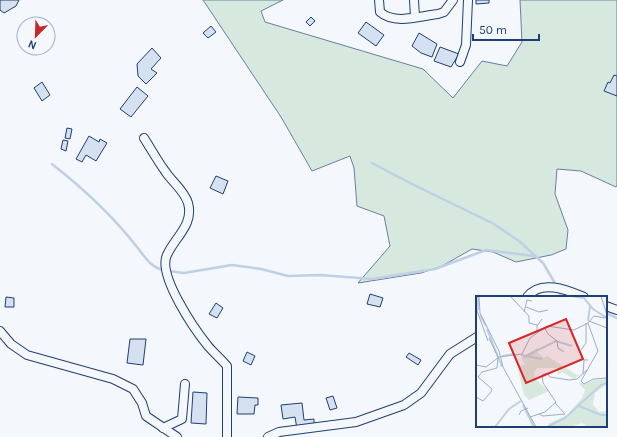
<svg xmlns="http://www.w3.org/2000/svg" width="617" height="437" font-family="Karla,sans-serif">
<rect width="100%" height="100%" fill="#f4f7fb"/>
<polygon fill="#d7e8df" stroke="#687fa3" points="203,0 283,0 261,11 265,22 423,69 453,98 482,61 507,66 522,42 520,0 617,0 617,185 616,187 581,171 557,169 555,194 568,230 566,249 551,255 516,262 493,252 472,249 442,266 421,273 358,283 390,246 384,216 357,206 354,168 350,156 312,171 281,117"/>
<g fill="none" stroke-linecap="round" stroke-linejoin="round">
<g stroke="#bed0e5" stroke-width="2.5">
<polyline points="372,163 412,184 494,224 519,241 543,263 556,285"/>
<path d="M 52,164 C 84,189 112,215 137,247 C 145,257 151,268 164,270"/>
<polyline points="169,271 184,273 232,265 261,269 288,276 320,275 372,279 435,269 486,250 534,256"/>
<polyline points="558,290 561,296 563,297"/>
<polyline points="606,313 617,318"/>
</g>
</g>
<g fill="#d5e0f0" stroke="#1d3f73">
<polygon points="0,0 19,0 16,6 4,13 0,10"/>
<polygon points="476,0 489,0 489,3 476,4"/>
<polygon points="311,17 315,21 310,26 306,22"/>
<polygon points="366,22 384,35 376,46 358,33"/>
<polygon points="211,26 216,32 208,38 203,33"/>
<polygon points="419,33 437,44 432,57 421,53 412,46"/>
<polygon points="440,47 459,54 451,67 434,61"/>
<polygon points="152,48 161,58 151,69 157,73 146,84 138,76 137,64"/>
<polygon points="614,75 617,76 617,96 604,91 608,82 610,83"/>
<polygon points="42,82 50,95 42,101 34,88"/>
<polygon points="137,87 148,96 131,117 120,109"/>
<polygon points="67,128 72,129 70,139 65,138"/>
<polygon points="89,136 99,142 100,139 107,143 96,161 86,155 82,162 76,159"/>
<polygon points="63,140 68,141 66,151 61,149"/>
<polygon points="216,176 228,181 223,194 210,188"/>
<polygon points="370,294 383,298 380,307 367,304"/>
<polygon points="6,297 14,298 14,307 5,307"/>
<polygon points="216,303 223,308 217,318 209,314"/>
<polygon points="130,339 146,339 143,365 127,363"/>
<polygon points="247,352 255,356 251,365 243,361"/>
<polygon points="409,353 421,360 418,365 406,357"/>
<polygon points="193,392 207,393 206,424 191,423"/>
<polygon points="333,396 337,408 330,410 326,398"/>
<polygon points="238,397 258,398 258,405 255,405 254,414 237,414"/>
<polygon points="302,403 304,420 314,419 314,426 297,429 295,417 283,419 281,405"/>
</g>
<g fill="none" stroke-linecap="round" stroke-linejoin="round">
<defs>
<g id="street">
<path d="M 379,0 L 380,12 C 395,25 420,16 438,14 L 444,12 L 453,0"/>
<polyline points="414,0 415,17"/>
<polyline points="460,62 466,45 468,0"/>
<path d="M 144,138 C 151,149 157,160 165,171 C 172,182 184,190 188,203 C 194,225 175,237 167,255 C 157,275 195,330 208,346 C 214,353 221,359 227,366 L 227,437"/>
<path d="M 527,297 C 541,279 567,290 584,297"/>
<polyline points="606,306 617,310"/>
<polyline points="0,331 11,344 27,355 113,379 133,389 142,403 146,416 177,437"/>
<polyline points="163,428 182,419 185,384"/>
<polyline points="268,437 279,432 356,422 404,405 421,393 450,354 477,337"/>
</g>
</defs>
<use href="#street" stroke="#1d3f73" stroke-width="10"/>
<use href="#street" stroke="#f4f7fb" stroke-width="8"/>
</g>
<g transform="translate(476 296)">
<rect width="131" height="131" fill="#f4f7fb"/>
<path d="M 63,51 L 61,56 L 68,62 L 71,60 L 101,79 L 105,78 L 98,83 L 86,76 L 82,79 L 81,72 L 61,72 L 58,77 L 59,83 L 73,95 L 53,104 L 48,99 L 42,74 L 43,70 L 49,69 L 45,62 ZM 131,83 L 131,88 L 119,97 L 117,109 L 123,116 L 131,115 L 131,131 L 112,131 L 106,127 L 94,131 L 76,131 L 72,128 L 91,119 L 106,102 L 109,94 L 102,86 L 109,88 L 117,84 Z" fill="#d7e8df"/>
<path fill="none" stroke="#bed0e5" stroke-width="2" d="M 95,0 L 108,2 L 117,13 L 131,22M 2,14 L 2,0M 4,19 L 10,30M 112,25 L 114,10M 11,33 L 26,71M 45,59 L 66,63M 26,60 L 38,58M 48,61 L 80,45 L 96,50M 47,109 L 58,131M 103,110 L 125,119 L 131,119M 19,131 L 33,113 L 45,105M 71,131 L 89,122 L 125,89 L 131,87"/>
<path fill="none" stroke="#9eadc5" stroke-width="1" d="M 3,0 L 4,17 L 23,55 L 27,71 L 60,131M 34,0 L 53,20 L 53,27 L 61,29M 125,0 L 131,19 L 129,22 L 118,20 L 112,27 L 122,55 L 105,85 L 108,88 L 117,83 L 131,82M 50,11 L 63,16 L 72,14M 0,12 L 12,45M 48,16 L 51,4 L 56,5M 113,25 L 131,32M 68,31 L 72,38 L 81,45 L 82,52 L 88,56M 61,36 L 61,30 L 66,23M 13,42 L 22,61M 105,54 L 110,47 L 110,27M 0,69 L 10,71 L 23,61 L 46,58 L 54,42 L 71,30 L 98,34 L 112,27M 107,78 L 108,64 L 112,64M 0,101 L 7,105 L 15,96 L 16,93 L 2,81 L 6,76 L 21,72 L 22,61M 63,118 L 67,120 L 89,118 L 79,107M 43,119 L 45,115 L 52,112M 54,121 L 69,116 L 80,106 L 67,87 L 66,79 L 71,77 L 74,81 L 93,84 L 101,83 L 111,74"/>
<path fill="#d62828" fill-opacity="0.15" stroke="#d62828" stroke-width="2" d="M 90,23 L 107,63 L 50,87 L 33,47 Z"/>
<rect width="131" height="131" fill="none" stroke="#1d3f73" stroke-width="2"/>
</g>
<g transform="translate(36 36) rotate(203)"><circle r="19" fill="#f4f7fb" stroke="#9eadc5"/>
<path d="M0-3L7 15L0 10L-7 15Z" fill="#c62828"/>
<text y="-6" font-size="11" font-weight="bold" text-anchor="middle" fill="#1d3f73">N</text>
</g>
<path d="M473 34v6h66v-6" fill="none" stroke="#1d3f73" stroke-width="2"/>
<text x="479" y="34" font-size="12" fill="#1d3f73" stroke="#f4f7fb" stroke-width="3" paint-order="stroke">50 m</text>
</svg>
